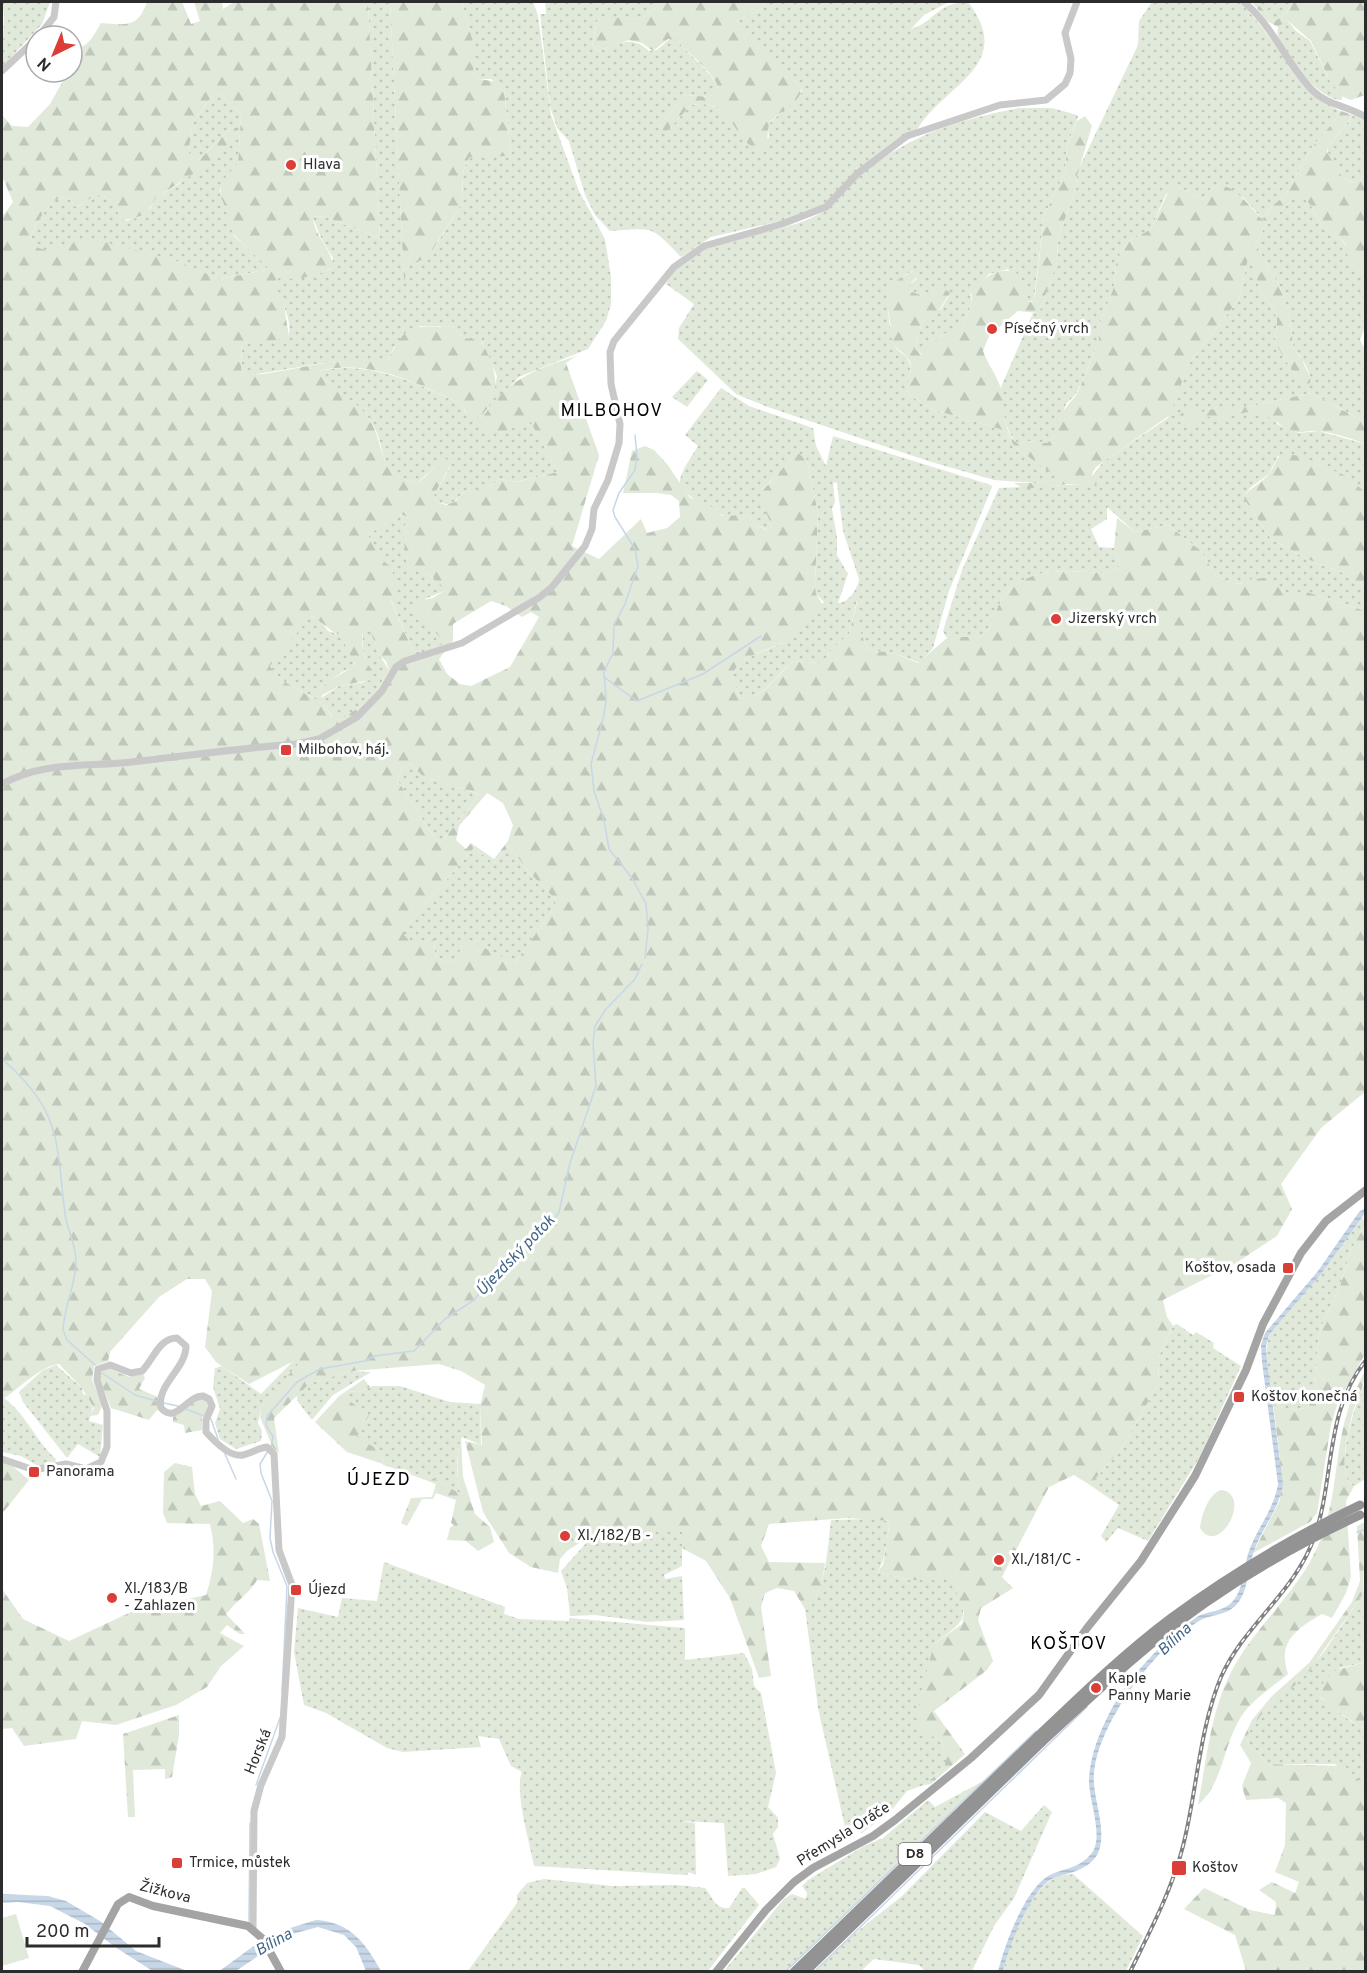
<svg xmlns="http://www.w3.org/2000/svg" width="1367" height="1973" font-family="Overpass,sans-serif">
<defs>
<pattern id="grass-dots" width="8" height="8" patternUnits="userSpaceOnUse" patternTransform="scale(1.5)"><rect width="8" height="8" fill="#e0e9da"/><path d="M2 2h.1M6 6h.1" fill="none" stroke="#c0c8bb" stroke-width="1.8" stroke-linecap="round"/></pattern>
<pattern id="forest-firs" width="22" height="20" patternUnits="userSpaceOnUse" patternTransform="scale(1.5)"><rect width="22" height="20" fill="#e0e9da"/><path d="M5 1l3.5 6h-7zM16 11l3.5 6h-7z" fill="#c0c8bb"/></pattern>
<pattern id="water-rules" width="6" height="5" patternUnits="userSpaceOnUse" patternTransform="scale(1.5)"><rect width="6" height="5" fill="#c7d7e8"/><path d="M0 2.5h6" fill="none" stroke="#abb9c7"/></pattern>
</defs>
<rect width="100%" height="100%" fill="#fff"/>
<g fill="url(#grass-dots)" fill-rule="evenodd">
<polygon points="2,2 50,2 42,24 2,67 4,16"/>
<path d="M 368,2 L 390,2 L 404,279 L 410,261 L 419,261 L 437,243 L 459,208 C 467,191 457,173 470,157 L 511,155 L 504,90 L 491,79 L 479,79 L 473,72 L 473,42 L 462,2 L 533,2 L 538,15 L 551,115 L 579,191 L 605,239 L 611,277 L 611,304 L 606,321 L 588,349 L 519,377 L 485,412 L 500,433 L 530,420 L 558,472 L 515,482 L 500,479 L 483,491 L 465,491 L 451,505 L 437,502 L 434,495 L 450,467 L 435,467 L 417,483 C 373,473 390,449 370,420 C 358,403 326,385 319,371 C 370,359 419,384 463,405 L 466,414 L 481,415 L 493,394 L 497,376 L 482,342 L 464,338 L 452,326 L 420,326 L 394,347 L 389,359 L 384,361 L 336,361 L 251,375 L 245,375 L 241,369 L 242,343 L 288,338 C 294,319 279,299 274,282 L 280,277 L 317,274 L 331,269 L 333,258 L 322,240 L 312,216 L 325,217 L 380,238 Z"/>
<path d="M 545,2 L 664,2 L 641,19 L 601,18 L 597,21 L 592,45 L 598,51 C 618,44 632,34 649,51 L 657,50 L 672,37 L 677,40 C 686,52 714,75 718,87 L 710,97 L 685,95 L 659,126 L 667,131 L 691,105 C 724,99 733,124 750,145 L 769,138 L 768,127 L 770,123 L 802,92 L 802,86 L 777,67 L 736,27 L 736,21 L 763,8 L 764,2 L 949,2 L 924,15 L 911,29 C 935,22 937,2 968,2 C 1016,65 947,83 918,128 L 825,205 L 797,217 L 711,237 L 681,257 C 650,225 655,228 610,231 L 595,215 L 585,195 L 569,141 L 557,128 L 550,106 L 540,14 L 546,14 Z"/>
<path d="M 1152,2 L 1239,2 C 1276,35 1292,86 1338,110 L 1337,118 L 1312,147 L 1286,194 L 1269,209 L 1263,220 L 1244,198 L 1218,186 L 1212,188 L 1203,199 L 1179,187 L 1166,194 L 1151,229 L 1128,242 L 1121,252 L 1116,264 L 1114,287 L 1098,328 L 1099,339 L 1085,375 L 1076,394 L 1066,404 L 1053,438 L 1047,443 L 1026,441 L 1019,444 C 1005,436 1001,402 1001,387 L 1033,313 L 1038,313 L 1041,308 L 1057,262 L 1058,238 L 1078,183 L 1076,179 L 1080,166 L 1138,45 L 1139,21 Z"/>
<polygon points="1256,2 1292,2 1287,12 1274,22"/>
<path d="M 1287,20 L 1296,31 L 1310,41 L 1330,81 L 1342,95 L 1342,100 C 1321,101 1285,58 1278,40 C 1277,36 1278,30 1278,26 Z"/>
<path d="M 218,93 L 237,109 L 241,116 L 238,163 L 220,189 L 220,196 L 226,205 L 234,236 L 268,267 L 265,270 L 219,279 L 174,260 L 54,249 L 49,251 L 37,248 L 31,238 C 36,222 47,204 62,197 L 71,200 L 76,207 C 83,205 91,196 97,195 C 109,194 120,213 126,221 L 139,217 L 150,208 L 156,198 L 179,184 L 237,132 L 231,128 L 199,160 L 189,154 L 191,125 L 213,95 Z"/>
<path d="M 1019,108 L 1052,108 L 1077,115 L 1078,117 L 1067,146 L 1065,172 L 1044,216 L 1034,300 L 1029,302 L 1022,288 L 1008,269 L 989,274 L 970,294 L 972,303 L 960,331 L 942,335 L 923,355 L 915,349 L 922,322 L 941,309 L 949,296 L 940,289 L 922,295 L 912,292 L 909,285 L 917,279 L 913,271 C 886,282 885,304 891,330 C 893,335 893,344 896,348 C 900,353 907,355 909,362 C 914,372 905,383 908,394 L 931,409 L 1000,429 L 1006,432 L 1015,447 L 1058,477 L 1057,479 L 1036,483 L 994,480 L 928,461 L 765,406 L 736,394 L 678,339 L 679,328 L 694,304 L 666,284 C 697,229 773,241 821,213 C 838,203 849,185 864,172 C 914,133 958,120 1019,108 Z"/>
<path d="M 1355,113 L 1365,120 L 1365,175 L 1358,183 C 1342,183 1330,163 1327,148 Z"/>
<path d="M 1300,196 C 1315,204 1315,219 1326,230 C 1333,235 1341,236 1345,245 C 1352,259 1347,268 1365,273 L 1365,327 L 1360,340 L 1365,349 L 1365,422 L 1311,393 L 1248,407 L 1218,407 L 1204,412 L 1187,410 L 1175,420 L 1190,425 L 1207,415 L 1255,412 L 1271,417 L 1277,424 L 1299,433 L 1319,431 L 1365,444 L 1365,492 C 1336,474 1315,456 1278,456 L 1269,474 L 1251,487 L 1243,497 L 1271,539 L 1307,559 L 1343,573 L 1355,582 L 1365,585 L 1365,611 L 1307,592 L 1285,592 L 1265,578 L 1246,584 L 1231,583 L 1216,576 L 1201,551 L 1168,525 L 1135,532 L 1107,507 L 1107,519 L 1091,529 L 1099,547 L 1114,548 L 1120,566 L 1108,573 C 1074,572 1031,564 1006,594 C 994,607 995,626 980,637 L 946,637 L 943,631 L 962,570 L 999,488 L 1086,484 L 1104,461 L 1168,418 L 1188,365 L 1239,299 L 1249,253 L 1260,290 L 1275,312 L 1277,321 L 1275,343 L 1300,383 L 1310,375 L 1301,356 L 1294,352 L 1289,314 L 1280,287 L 1255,244 L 1266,225 L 1294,198 Z"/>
<polygon points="697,371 708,380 687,407 672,397"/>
<path d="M 721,388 L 749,406 L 813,428 L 816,446 L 826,466 L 833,436 L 991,485 L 992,487 L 949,591 L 933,648 L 920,663 L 891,652 L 872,651 L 867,648 L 858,626 L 857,600 L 849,634 L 832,649 L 824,661 L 818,663 L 793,661 C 776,675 764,699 740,699 L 732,677 C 737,654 771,651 788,640 C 801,631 813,614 824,602 L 816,594 L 815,584 L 818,513 L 807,460 L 798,453 L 762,490 L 772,526 L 768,530 L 756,525 L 749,515 C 741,516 733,517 725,516 C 715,514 677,492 680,480 C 682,469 692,456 698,446 L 685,435 ZM 833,482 L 837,483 L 843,531 L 859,579 C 858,589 848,603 838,603 L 848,574 L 837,555 L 837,537 L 832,509 L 835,502 Z"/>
<path d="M 400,514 L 410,519 L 420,569 L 439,581 L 446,590 L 425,599 L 446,643 L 422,653 L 413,651 L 391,600 L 392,568 C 378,562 373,547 368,535 Z"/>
<path d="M 310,616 L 320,620 L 328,631 L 340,635 L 355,661 L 353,667 C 336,673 327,682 321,698 L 339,686 L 365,682 L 370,669 C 363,659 362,643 363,631 L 369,628 L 380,656 L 389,670 L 371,699 L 340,720 C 331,717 330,711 323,705 C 306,690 285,689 270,666 Z"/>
<path d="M 411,764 L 426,780 L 437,779 C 449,789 465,787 479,795 L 439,845 L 398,781 L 401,769 Z"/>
<path d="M 509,846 L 530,873 L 556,900 L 555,906 L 516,962 L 513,963 L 466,942 L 453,962 L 443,961 L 435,956 L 434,939 C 419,942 419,949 404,935 L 404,929 L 474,848 L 494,863 Z"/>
<path d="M 1362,1216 L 1365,1225 L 1351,1250 L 1340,1286 L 1323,1323 L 1319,1335 L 1314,1397 L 1307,1408 L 1289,1410 L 1273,1404 C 1269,1382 1263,1357 1269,1335 L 1321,1274 Z"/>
<polygon points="1177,1324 1193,1335 1196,1332 1214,1343 1213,1348 1241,1366 1199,1458 1148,1541 1118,1528 1106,1542 1101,1536 1119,1505 1090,1485 1123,1446 1159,1383 1158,1358 1173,1326"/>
<polygon points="292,1362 299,1364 261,1407 258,1423 262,1431 261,1441 236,1449 220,1439 215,1423 220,1409 213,1387 215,1368 222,1366 261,1394"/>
<polygon points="56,1365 82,1388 83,1394 87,1396 93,1407 89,1421 103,1425 100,1457 78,1444 67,1458 23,1402 19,1392 43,1370"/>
<polygon points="352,1371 371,1372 333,1395 312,1420 298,1402 296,1393 309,1383"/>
<path d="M 1365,1383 L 1365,1479 L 1354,1486 L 1348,1482 C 1338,1458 1354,1405 1365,1383 Z"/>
<path d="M 373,1386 L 400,1386 L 450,1402 L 480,1404 L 481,1445 L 462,1437 C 455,1456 456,1475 461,1495 L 437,1480 L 383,1465 L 382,1452 L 356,1437 L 344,1397 L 349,1391 L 358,1392 Z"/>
<path d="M 2,1397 C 25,1411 35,1441 56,1459 L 55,1462 L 38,1466 L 21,1456 L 2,1452 Z"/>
<path d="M 871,1519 L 890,1521 C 887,1535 886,1562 877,1572 L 910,1580 L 932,1580 L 950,1575 C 967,1619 973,1615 934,1644 L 920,1727 L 941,1741 L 947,1759 L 945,1767 L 924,1785 L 907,1791 L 890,1812 L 862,1833 L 858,1830 L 850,1832 L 845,1827 L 818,1708 L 805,1609 C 826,1600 828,1541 831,1520 Z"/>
<polygon points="596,1532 682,1532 682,1566 664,1575 665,1579 682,1576 684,1620 647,1622 595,1615 570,1616 567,1588 561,1571"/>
<path d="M 384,1562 L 505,1607 L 504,1614 L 519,1619 L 569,1621 L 569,1618 L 685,1628 L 685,1660 L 744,1653 L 752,1669 L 754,1686 L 761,1693 L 776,1773 L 768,1807 L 778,1818 L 778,1827 L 773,1834 L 780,1859 L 776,1867 L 756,1874 L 728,1876 L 724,1823 L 680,1821 L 695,1823 L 696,1875 L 689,1872 L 687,1875 L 534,1866 C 530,1843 514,1791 522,1772 L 511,1766 L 499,1739 L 478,1736 L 481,1747 L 403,1752 L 387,1748 L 326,1713 L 304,1705 L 294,1652 L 298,1608 L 338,1617 L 342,1598 L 377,1601 Z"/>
<path d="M 1365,1571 L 1365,1662 L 1340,1668 L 1320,1698 C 1336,1705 1350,1726 1365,1728 L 1365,1787 L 1335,1764 L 1266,1764 L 1259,1753 L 1250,1748 L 1246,1737 L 1249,1731 L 1270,1702 L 1301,1679 L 1324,1652 L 1363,1594 Z"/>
<polygon points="985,1780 787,1971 724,1971 784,1899 792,1894 806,1899 807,1893 802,1886 808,1880 864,1846 883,1838 928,1800 935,1807"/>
<polygon points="1044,1805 1052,1812 1014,1898 994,1926 972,1971 925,1971 919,1965 874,1959 861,1971 814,1971 844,1942 902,1896 985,1812 1021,1831"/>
<path d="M 1073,1874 L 1143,1936 L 1126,1971 L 1003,1972 C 1010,1942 1025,1898 1051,1880 C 1057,1876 1066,1875 1073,1874 Z"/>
<path d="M 544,1879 L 612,1886 L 677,1885 L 705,1888 C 713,1897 714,1909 729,1908 L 742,1888 L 745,1888 L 759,1905 L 708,1971 L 468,1971 L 517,1903 L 517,1895 L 527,1883 Z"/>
</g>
<g fill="url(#forest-firs)" fill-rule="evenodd">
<path d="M 147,2 L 182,2 L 191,24 L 200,21 L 194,2 L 222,2 L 223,9 L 234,2 L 368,2 L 380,238 L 325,217 L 313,216 C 313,235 332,249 333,267 C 322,275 294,282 280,277 L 274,282 L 284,305 L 289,337 L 287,339 L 242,343 L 241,369 L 245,375 L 264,374 L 336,361 L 384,361 L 389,359 C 407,320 414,328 452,326 L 464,338 L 480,340 C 496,365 506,398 476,419 L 468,418 L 463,405 C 420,384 369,358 319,371 C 326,385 353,399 364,412 C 389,442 372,473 417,483 C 429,476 436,462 448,459 L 452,462 L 434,495 L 437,502 L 446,505 L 455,502 L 465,491 L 483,491 L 500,479 L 516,482 L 558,472 L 530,421 L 500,433 L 486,432 L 481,421 C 502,381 536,369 576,356 L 566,363 L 599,455 L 572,546 L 599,559 L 641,519 L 647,533 L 667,528 L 680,517 L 679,501 L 671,495 L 656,493 L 623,493 L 632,451 L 645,446 L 654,450 L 667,464 L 690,498 L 707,503 L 722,516 L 749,515 L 756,525 L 767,530 L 772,526 L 763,505 L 762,491 L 794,456 L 798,453 L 807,460 L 818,513 L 815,584 L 816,594 L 823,605 C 813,617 803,630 790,639 C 772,650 737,654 732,677 L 740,699 C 764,699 777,675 793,661 L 818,663 L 824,661 L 832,649 L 849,634 L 858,598 L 858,626 L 867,648 L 872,651 L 891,652 L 918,663 L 948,637 L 980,637 C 995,626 994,607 1006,594 C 1031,564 1074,572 1108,573 L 1120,566 L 1114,548 L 1117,518 L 1135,532 L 1168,525 L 1201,551 L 1216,576 L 1231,583 L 1246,584 L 1251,579 L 1266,578 L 1285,592 L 1307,592 L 1365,611 L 1365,1092 L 1321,1128 L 1281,1184 L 1292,1209 L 1277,1236 L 1236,1263 L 1163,1300 L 1167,1317 L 1173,1326 L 1158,1358 L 1159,1383 L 1123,1446 L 1090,1485 L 1074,1475 L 1049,1487 L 1002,1577 L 1013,1588 L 981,1608 L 978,1620 L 993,1661 L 987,1670 L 934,1711 L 965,1754 L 931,1784 L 924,1785 C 945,1767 951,1769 941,1741 L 917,1728 L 920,1696 L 934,1644 L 962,1624 L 964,1612 L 950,1576 L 932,1580 L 910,1580 L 877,1572 L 883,1565 L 890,1521 L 847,1518 L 769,1524 L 761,1546 L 769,1562 L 825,1563 L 821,1587 L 811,1607 L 805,1609 L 794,1591 L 777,1588 L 765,1593 L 761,1607 L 771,1676 L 759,1678 L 730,1598 L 706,1561 L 682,1548 L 682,1532 L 596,1532 L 567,1551 L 560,1559 L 558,1573 L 531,1567 L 509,1553 L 483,1512 L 465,1441 L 482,1445 L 480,1406 L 485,1385 L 461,1371 L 439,1364 L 352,1371 L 310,1383 L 274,1418 L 279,1453 L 273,1448 L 260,1417 L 261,1407 L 298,1364 L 292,1362 L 249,1384 L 216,1362 L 205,1347 L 212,1291 L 205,1279 L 187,1279 L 159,1297 L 110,1352 L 108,1361 L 94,1366 L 92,1380 L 103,1404 L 98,1415 L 90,1416 L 94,1408 L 82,1388 L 59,1364 C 42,1365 18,1389 3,1399 L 2,1397 L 2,217 L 13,202 L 2,176 L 2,115 L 12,126 L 28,127 L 50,104 L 68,72 L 72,72 L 72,49 C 89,48 93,36 101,23 C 126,25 138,28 147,2 ZM 218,93 L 237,109 L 241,116 L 238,163 L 222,181 L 220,196 C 228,208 226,221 233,233 C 234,236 263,263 268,267 L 265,270 L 220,279 L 174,260 L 89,238 C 74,240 51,256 37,247 L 31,238 C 36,222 47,204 62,197 L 71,200 L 76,207 C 83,205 91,196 98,195 C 109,195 119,211 120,220 L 133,219 L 145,214 L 156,198 L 216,159 L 237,132 L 237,128 L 231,128 L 199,160 L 189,154 L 191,125 L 213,95 ZM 401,514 L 410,519 L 403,527 L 406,562 L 410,569 C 425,569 436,578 445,590 L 433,598 L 418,601 L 415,610 L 445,643 L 422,653 L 413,651 L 391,601 L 396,596 L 392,567 C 379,560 374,548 368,535 ZM 491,601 L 506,606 L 522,617 L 531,612 L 539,617 L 510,667 L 471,686 L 460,684 L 447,674 L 439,659 L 453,641 L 453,624 ZM 311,616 C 323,621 327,630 340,635 L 355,664 C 344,675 321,680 317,698 L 339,686 L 371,680 L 373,671 C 363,662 361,644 363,631 L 369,628 L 380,656 L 386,661 L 389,670 L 371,699 L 340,720 C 330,717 329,710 322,704 C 304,690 285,688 270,666 ZM 411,764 L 426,780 L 437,779 C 450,790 465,786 479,795 L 439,845 L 398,781 L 401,769 ZM 487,793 L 503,803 L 513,825 L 508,841 L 494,859 L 471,843 L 466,849 L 456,840 L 459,826 ZM 509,846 L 530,873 L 556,900 L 555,906 L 516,962 L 514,963 L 471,941 L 466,942 L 453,962 L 443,961 L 435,956 L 434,939 C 419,941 419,949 404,935 L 404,929 L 474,848 L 494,863 Z"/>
<path d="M 390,2 L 462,2 L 473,42 L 473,72 L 479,79 L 498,82 L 504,90 L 511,156 L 470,157 C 457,173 467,191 459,208 L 427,258 L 419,261 L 410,261 L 404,281 Z"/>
<path d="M 664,2 L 764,2 L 763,8 L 736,21 L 736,27 L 777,66 L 802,86 C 802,103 779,110 770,123 C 766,129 769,142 765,151 C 731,147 737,96 691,105 L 667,131 L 660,130 L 659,126 L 685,95 L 710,97 L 718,87 C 714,73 687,52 677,40 L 668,39 L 653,51 L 642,43 L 629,40 L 598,51 L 592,45 L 597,21 L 602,17 L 641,19 Z"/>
<polygon points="1252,2 1256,2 1274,22 1287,12 1292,2 1365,2 1365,95 1351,100 1343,97 1330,81 1311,41 1287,20 1278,27 1267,21"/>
<path d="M 1338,110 L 1353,115 L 1327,148 L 1327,152 C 1335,165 1341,183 1358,183 L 1365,175 L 1365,273 L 1350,268 C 1347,260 1348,252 1345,244 C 1341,236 1332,235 1326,230 C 1315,219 1315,204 1300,196 L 1294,198 L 1266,225 L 1255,244 L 1280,287 L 1289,314 L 1294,352 L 1303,358 C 1302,368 1312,372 1310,383 L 1301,385 L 1275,343 L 1277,321 L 1275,312 L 1260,290 L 1249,254 L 1239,299 L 1188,365 L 1170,415 L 1096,467 L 1092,474 L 1097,486 L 1069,484 L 1024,489 L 1014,483 L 1036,483 L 1058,478 L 1015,447 L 1006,432 L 1000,429 L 931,409 L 908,394 C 905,383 913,373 910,362 C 907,353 895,350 892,341 C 891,337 891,332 891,327 C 886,300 882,284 914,271 L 918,276 L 909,285 L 912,292 L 921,295 L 942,287 L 950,293 L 936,315 L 922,322 L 915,349 L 922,355 L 929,346 L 945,333 L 960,331 L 972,303 L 971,291 C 986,277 996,266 1017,273 L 1029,302 L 1032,302 L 1035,296 L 1044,216 L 1065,172 L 1067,146 L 1077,121 L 1085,116 L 1092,126 L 1076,179 L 1078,183 L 1058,238 L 1057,262 L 1041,308 L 1038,313 L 1018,311 L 989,336 L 983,351 C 987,363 996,374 1000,386 C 1006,402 1001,435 1019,444 L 1026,441 L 1047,443 L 1053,438 L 1060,415 L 1077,394 L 1085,375 L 1099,339 L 1098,328 L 1114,287 L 1116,264 L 1121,252 L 1128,242 L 1151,229 L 1170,188 L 1179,187 L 1203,199 C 1206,196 1208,190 1212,188 C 1232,177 1252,211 1263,220 L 1269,209 L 1286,194 L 1312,147 L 1337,118 Z"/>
<path d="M 1311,393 C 1330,402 1345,413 1365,421 L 1365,444 C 1350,438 1332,432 1316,431 C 1310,430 1303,433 1297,432 C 1281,428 1272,416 1256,413 C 1239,409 1224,425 1207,416 L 1190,425 L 1174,420 L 1187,409 L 1204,412 L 1218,407 L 1248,407 Z"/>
<path d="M 1284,453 L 1299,456 L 1344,475 L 1365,492 L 1365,585 L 1355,582 L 1343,573 L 1307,559 L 1271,539 L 1243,497 C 1251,487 1263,482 1270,473 C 1276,465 1275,457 1284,453 Z"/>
<polygon points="1365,1225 1365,1354 1338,1402 1331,1425 1317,1513 1310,1522 1253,1553 1280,1500 1280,1459 1273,1404 1289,1410 1307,1408 1314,1397 1319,1335 1323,1323 1340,1286 1351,1250"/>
<polygon points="108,1368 129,1377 143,1374 145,1378 139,1389 158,1397 158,1409 149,1420 111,1408 99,1378 103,1369"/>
<path d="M 1365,1371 C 1365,1386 1358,1397 1353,1411 C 1348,1431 1340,1463 1348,1482 L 1354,1486 L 1346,1501 L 1351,1577 L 1346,1593 L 1332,1618 L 1322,1614 C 1296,1629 1277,1642 1288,1674 C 1271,1688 1248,1702 1238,1722 C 1223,1749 1222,1784 1198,1805 C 1207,1758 1211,1706 1235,1665 C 1260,1621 1301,1589 1320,1541 C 1343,1483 1330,1431 1365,1371 Z"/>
<polygon points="364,1379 370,1387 358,1392 349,1391 344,1397 369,1415 357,1437 382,1452 383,1464 347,1452 315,1422 339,1396"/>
<polygon points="200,1398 205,1400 209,1408 202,1417 202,1430 185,1433 184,1425 173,1422 173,1417"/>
<path d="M 461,1437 L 463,1477 L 475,1514 L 490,1527 L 494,1542 L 478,1551 L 466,1541 L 447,1540 L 450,1528 L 454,1525 L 451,1523 L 456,1500 L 436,1493 L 433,1499 L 422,1499 L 407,1526 L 401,1523 L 411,1498 L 432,1497 L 436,1484 L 385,1465 L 437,1480 L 460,1494 C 457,1475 456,1457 461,1437 Z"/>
<polygon points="2,1457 29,1480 2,1514"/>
<path d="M 175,1463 L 192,1467 L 195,1494 L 201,1506 L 220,1501 L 243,1523 L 253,1519 L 259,1524 L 270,1581 L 257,1580 C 249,1594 236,1601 226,1614 L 245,1634 L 240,1634 L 227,1625 L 220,1633 L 244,1646 L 221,1666 L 207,1687 L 176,1705 L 116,1725 L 82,1721 L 76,1739 L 24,1746 L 12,1728 L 2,1729 L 2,1589 L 23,1619 L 69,1641 L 133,1611 L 206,1595 C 214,1571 216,1549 210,1524 L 167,1523 L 163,1513 L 164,1472 Z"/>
<polygon points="1365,1522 1363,1594 1310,1670 1293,1687 1270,1702 1246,1737 1250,1748 1259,1753 1266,1764 1345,1766 1365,1787 1365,1971 1246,1971 1235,1935 1184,1909 1204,1888 1250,1910 1275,1915 1276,1902 1259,1890 1272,1882 1295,1893 1299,1882 1275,1872 1285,1845 1286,1803 1278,1798 1246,1800 1242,1786 1251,1763 1240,1745 1252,1720 1272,1696 1309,1663 1352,1602 1360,1581 1357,1526"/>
<polygon points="1365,1662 1366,1662 1365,1728 1359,1727 1315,1693 1333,1671"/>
<polygon points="179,1715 179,1735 172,1777 165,1779 165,1769 133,1770 135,1817 128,1817 123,1734"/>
</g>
<g fill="#e0e9da">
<path d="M 1222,1490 C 1253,1496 1218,1558 1200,1528 C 1201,1516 1209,1492 1222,1490 Z"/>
<polygon points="16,1914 29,1958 2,1966 2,1918"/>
</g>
<g fill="url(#water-rules)">
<path d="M 1365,1208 L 1365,1213 L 1321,1274 L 1269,1335 L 1266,1346 L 1267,1362 L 1283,1484 C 1279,1510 1261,1529 1253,1554 C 1248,1570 1248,1593 1236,1605 C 1226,1616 1211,1614 1199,1621 C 1169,1639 1134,1680 1117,1711 C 1105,1731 1092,1760 1094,1783 C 1095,1804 1108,1835 1097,1855 C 1088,1870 1069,1873 1054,1878 C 1030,1888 1009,1947 1003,1971 L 998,1972 C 1004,1946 1026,1885 1052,1874 C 1066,1868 1079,1868 1091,1854 C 1105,1838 1088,1799 1089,1779 C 1090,1755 1100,1731 1111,1710 C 1128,1678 1166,1637 1197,1617 C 1208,1610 1223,1613 1233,1601 C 1243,1590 1244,1568 1248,1554 C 1256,1529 1274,1510 1278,1484 L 1262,1362 L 1261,1345 L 1265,1333 L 1318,1271 L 1359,1212 Z"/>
<polygon points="2,1894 48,1896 66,1901 100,1921 136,1951 187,1971 151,1970 115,1947 85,1924 50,1906 18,1902 2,1903"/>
<path d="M 316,1920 C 351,1922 366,1944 381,1971 L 366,1971 L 356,1947 L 344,1935 L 318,1927 L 289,1935 L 236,1971 L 218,1972 L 259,1942 L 287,1929 Z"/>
</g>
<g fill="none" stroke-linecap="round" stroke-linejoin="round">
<g stroke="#c7d7e8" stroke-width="1.5">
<polyline points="635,435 637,456 635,470 619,493 613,510 615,517 635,549 638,566 625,604 614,625 613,653 604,672 606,699 604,715 591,764 594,791 604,820 609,849 632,878 646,904 648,929 645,958"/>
<polyline points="604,677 637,701 703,674 761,636"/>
<path d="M 2,1059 C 62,1111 56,1141 65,1214 C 67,1230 77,1246 76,1263 C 75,1286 64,1307 63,1330 L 67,1340 L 95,1365"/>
<polyline points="102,1373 135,1395 156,1401"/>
<polyline points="164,1403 178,1406"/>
<polyline points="186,1409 204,1416"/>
<polyline points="211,1419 218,1439"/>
<polyline points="271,1447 273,1437 266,1425 267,1416 297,1382 320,1369 365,1361 374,1356 414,1351 445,1319 474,1300 498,1269 530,1238 551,1224 559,1212 570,1163 596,1086 593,1044 595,1026 606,1009 635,979 642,964"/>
<polyline points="268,1451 260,1464 261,1473 272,1501 270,1538 273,1552 287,1586 282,1693"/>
<polyline points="225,1454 236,1479"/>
<polyline points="1357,1532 1366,1529"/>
<polyline points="256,1785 280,1718"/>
<polyline points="249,1921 250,1823"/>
<polyline points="785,1972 1036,1731"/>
<polyline points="814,1972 1087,1707"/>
</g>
<g stroke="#c9c9c9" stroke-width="7">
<path d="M 1244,2 C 1273,26 1286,63 1312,90 C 1327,105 1348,106 1366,117"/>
<polyline points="39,36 54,17 56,2"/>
<polyline points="2,71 36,39"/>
<path d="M 2,784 C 44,761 85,767 132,762 C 186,756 241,748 296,744 L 319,739 L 357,717 L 382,691 L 396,667 L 405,661 L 462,643 L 540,597 L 552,587 L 585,546 L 592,529 L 594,509 L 608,480 L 619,443 L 620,424 L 611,384 L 610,352 L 614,341 L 674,267 L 704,246 L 782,224 L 826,207 L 858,173 L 907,136 L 1000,105 L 1046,100 L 1065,84 L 1070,73 L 1071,59 L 1065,33 L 1077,2"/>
<path d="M 2,1459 L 34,1470 L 66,1464 L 86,1469 L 101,1462 L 107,1447 L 107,1411 L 97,1380 L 98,1369 L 110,1365 L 131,1373 L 142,1371 C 153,1360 159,1338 177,1338 L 186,1346 C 186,1369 156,1385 161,1408 C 176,1425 187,1395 203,1396 L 209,1399 L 212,1406 L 206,1420 L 206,1432 C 214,1441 230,1458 243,1455 C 252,1453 258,1448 267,1447 L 274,1454 L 279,1550 L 292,1585 L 282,1737 L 261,1785 L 254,1811 L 253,1928"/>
</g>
<g stroke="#a4a4a4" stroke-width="8">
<polyline points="82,1972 118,1904 129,1897 153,1906 248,1926 263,1939 281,1972"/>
<polyline points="716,1972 766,1910 794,1882 813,1868 873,1836 895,1820 971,1758 1039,1695 1087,1628 1141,1561 1195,1476 1246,1370 1263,1324 1301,1253 1326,1221 1366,1190"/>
</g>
<g stroke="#939393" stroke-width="9">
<polyline points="794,1972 1037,1737"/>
<polyline points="805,1972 1042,1742"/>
</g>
<defs>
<path id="rail" d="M 1130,1972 C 1150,1931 1172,1890 1183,1846 C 1197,1791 1199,1730 1221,1677 C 1244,1625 1295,1592 1314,1538 C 1335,1479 1324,1412 1366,1360"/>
</defs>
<use href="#rail" stroke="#818181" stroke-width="4"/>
<use href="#rail" stroke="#fff" stroke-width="1.5" stroke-dasharray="4.5" stroke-linecap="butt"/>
<g stroke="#939393" stroke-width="9">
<path d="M 1037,1737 C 1080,1696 1123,1654 1171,1618 C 1231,1574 1293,1537 1360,1505"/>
<path d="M 1042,1742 C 1094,1694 1146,1644 1205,1603 C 1254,1569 1306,1540 1360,1515"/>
</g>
</g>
<g fill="#da3e37" stroke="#fff" stroke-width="2">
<circle cx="291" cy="165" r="6"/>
<circle cx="992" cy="329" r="6"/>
<circle cx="1056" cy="619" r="6"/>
<rect x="280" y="744" width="12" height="12" rx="3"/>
<rect x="1282" y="1262" width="12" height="12" rx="3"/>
<rect x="1233" y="1391" width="12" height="12" rx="3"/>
<rect x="28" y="1466" width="12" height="12" rx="3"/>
<circle cx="565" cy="1536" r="6"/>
<circle cx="999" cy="1560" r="6"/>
<rect x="290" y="1584" width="12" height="12" rx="3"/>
<circle cx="112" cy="1598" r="6"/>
<circle cx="1096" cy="1688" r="6"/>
<rect x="171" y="1857" width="12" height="12" rx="3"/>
<rect x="1171" y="1860" width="16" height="16" rx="3"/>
</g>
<g text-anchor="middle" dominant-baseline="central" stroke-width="6" stroke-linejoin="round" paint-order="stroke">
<rect fill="#fff" stroke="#6b6b6b" stroke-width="1.5" x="898.5" y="1843" width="33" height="22" rx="4.5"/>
<g font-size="14" font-weight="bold" fill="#2c2c2c">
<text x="915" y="1854">D8</text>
</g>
<g font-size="15" fill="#2c2c2c" stroke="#fff" text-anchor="start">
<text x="303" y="165">Hlava</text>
<text x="1004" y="329">Písečný vrch</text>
<text x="1068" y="619">Jizerský vrch</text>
<text x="298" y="750">Milbohov, háj.</text>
<text x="1276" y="1268" text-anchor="end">Koštov, osada</text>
<text x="1251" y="1397">Koštov konečná</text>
<text x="46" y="1472">Panorama</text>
<text x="577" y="1536">XI./182/B -</text>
<text x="1011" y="1560">XI./181/C -</text>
<text x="124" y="1589">XI./183/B<tspan x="124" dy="17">- Zahlazen</tspan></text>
<text x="308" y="1590">Újezd</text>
<text x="1108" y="1679">Kaple<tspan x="1108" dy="17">Panny Marie</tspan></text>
<text x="189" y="1863">Trmice, můstek</text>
<text x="1192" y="1868">Koštov</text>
</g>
<g font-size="15" fill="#2c2c2c" stroke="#fff">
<text transform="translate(259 1752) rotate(-68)">Horská</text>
<text transform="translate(844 1835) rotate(-32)">Přemysla Oráče</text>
<text transform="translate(165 1893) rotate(14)">Žižkova</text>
</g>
<g font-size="16" font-style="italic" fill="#406488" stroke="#fff">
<text transform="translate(516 1256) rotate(-46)">Újezdský potok</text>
<text transform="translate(1175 1640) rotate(-43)">Bílina</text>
<text transform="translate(274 1943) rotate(-29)">Bílina</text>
</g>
<g font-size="18" letter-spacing="1.5" fill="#000" stroke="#fff">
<text x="612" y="411">MILBOHOV</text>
<text x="379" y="1480">ÚJEZD</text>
<text x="1069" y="1644">KOŠTOV</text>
</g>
</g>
<rect width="1367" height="1973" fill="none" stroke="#2c2c2c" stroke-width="6"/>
<g transform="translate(54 54) rotate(223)"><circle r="28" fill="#ffffff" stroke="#ababab" stroke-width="1.5"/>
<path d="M0-4.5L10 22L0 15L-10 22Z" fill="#da3e37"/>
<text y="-9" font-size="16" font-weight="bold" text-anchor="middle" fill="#2c2c2c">N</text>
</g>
<path d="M27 1937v9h132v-9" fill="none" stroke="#2c2c2c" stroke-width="3"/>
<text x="36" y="1937" font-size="18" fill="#2c2c2c" stroke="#ffffff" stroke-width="4.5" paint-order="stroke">200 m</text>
</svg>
